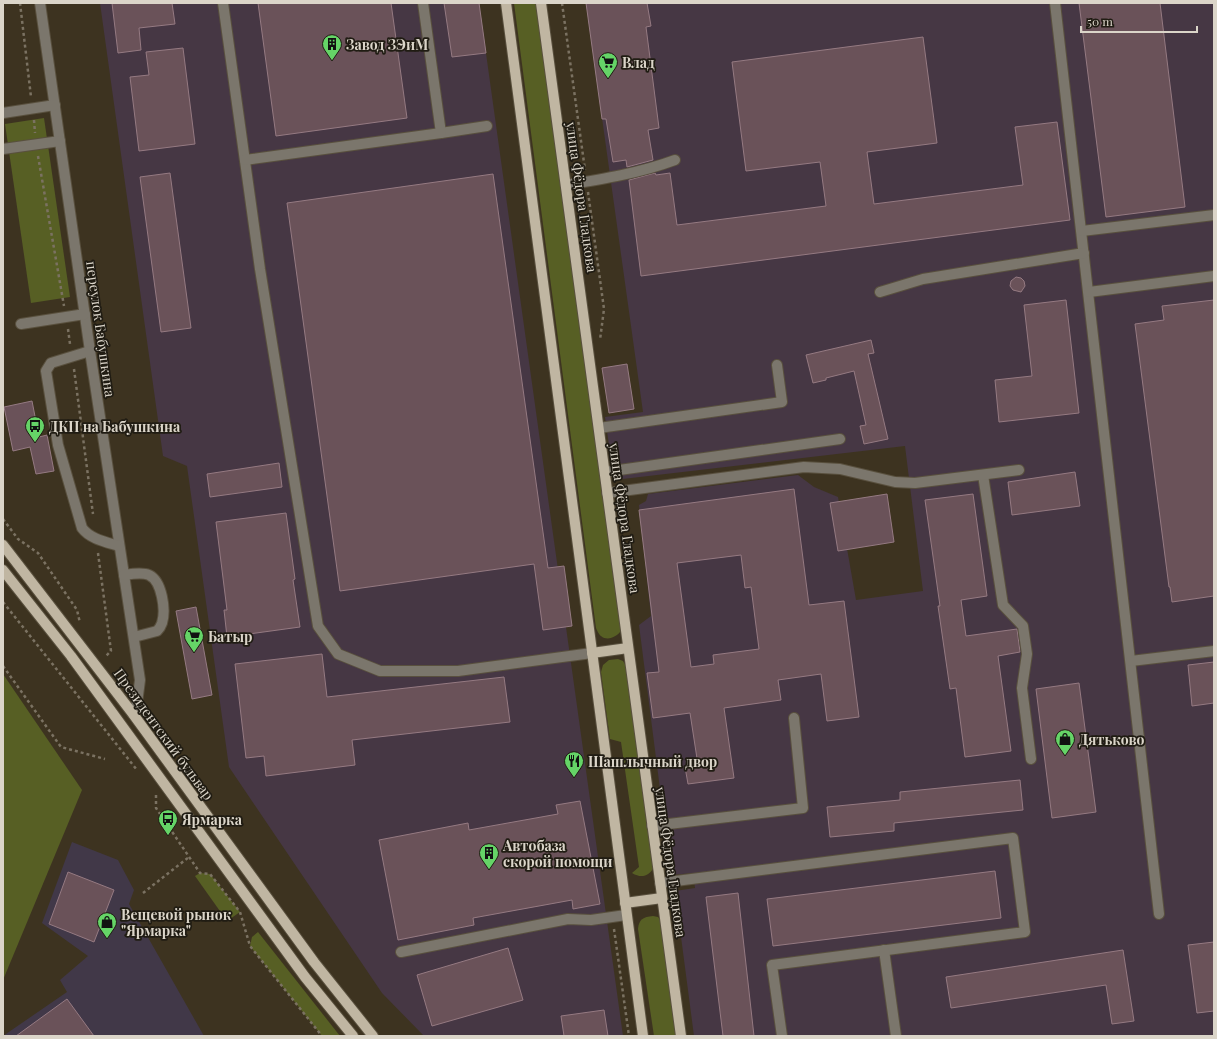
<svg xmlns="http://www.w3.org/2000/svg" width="1217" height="1039" font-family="'Playfair Display',serif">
<rect width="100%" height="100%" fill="#3d3320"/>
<polygon fill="#413848" points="72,842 118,860 134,890 129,904 204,1036 3,1036 67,992 60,980 88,956 42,923"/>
<g fill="#463744">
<polygon points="100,3 479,3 623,1036 424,1036 382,993 229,767 187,466 163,456"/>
<polygon points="586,3 1214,3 1214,1036 694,1036 675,891 695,888 693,873 671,875 639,625 651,616 639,505 646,501 648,494 798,475 814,487 838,497 856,600 923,591 905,446 614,480 605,417 643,412"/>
</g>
<g fill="#575f24">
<path d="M 514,3 L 537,3 L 621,631 C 617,636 608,642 601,636 C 599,635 597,630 596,628 Z"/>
<polygon points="44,118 70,297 31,303 5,124"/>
<path d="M 618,659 L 623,661 L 627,668 L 654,867 C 649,876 642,879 632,873 L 639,867 L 621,742 L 610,739 L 601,672 L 603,665 L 609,660 Z"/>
<polygon points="3,674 82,790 3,980"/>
<polygon points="200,873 210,874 240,912 227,921 195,876"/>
<path d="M 653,916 L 658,917 L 662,922 L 676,1036 L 654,1036 L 638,929 C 639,919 643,917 653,916 Z"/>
<polygon points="258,932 340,1036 322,1036 250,946 252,937"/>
</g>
<g fill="#6a5259" stroke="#957a82" fill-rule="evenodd">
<polygon points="112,3 172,3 175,24 139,28 141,50 118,53"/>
<polygon points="258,3 391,3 407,118 276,136"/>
<polygon points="444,3 479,3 486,53 452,57"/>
<polygon points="586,3 647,3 651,26 646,27 659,128 648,130 653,160 627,167 626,160 613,162 606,119 602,119"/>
<polygon points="1079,3 1160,3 1185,207 1106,217"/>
<polygon points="923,37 937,143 867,152 874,204 1023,185 1015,127 1057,122 1070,220 641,276 629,180 655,173 656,175 670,173 677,225 826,206 820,162 746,171 732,62"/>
<polygon points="183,48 195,144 139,151 130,77 149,75 146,52"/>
<polygon points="170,173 191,328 161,332 140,177"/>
<polygon points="493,174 548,568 564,566 572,626 543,630 534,564 340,591 287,203"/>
<polygon points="1016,277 1021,278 1024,281 1025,286 1021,292 1013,290 1010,286 1011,281"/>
<polygon points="1066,300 1079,413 999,422 995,380 1032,376 1024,305"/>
<polygon points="1214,300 1214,596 1172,602 1170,587 1169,587 1135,324 1164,320 1162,306"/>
<polygon points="871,340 874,353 868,354 888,439 864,444 860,426 866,425 854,371 826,378 826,380 813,383 806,355"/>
<polygon points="627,364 634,409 609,413 602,368"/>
<polygon points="32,401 39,437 47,435 54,471 36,474 30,447 13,451 4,407"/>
<polygon points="279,463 282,487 210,497 207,474"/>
<polygon points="1075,472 1080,506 1012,515 1008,482"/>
<path d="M 794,489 L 809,605 L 844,601 L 859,717 L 827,721 L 821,674 L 778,680 L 781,700 L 724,708 L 734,778 L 688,784 L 685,767 L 698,765 L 690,713 L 653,718 L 647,673 L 659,672 L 639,510 ZM 741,555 L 745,588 L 751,587 L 759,649 L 713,655 L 714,664 L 691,667 L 677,563 Z"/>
<polygon points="887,494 894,542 838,551 830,503"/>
<polygon points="973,494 987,596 961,600 966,636 1017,629 1020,652 998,656 1011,751 965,757 956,688 950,689 938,606 940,606 925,500"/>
<polygon points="286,513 295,579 293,580 300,627 227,637 224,610 227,610 216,522"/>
<polygon points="196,607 212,695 192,699 176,611"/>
<polygon points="322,654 327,697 504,677 510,722 352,740 355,765 266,776 264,756 246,758 235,664"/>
<polygon points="1214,662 1214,703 1192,706 1188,665"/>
<polygon points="1079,683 1096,812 1052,818 1036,689"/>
<polygon points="1020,780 1023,810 894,823 894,831 830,837 827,807 900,800 900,792"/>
<polygon points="580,801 600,904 573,909 572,900 473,918 474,925 398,940 379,840 468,823 469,830 558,814 556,805"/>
<polygon points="995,871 1001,918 773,946 767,899"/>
<polygon points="68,872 114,890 94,942 49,924"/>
<polygon points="738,893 754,1036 723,1036 706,897"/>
<polygon points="1214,942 1214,1011 1197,1013 1188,945"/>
<polygon points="508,948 523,1000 432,1026 417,975"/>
<polygon points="1123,950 1134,1021 1112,1024 1106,985 951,1008 946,977"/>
<polygon points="67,999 94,1036 16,1036"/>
<polygon points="604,1010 608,1036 564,1036 561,1016"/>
</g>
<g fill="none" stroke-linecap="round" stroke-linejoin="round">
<defs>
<g id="minor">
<polyline points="40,3 90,351 140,680 137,703 133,714"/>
<polyline points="223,3 260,269 318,626 338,654 380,671 458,671 592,653"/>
<polyline points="1055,3 1159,914"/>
<polyline points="3,113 55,105"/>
<polyline points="441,133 487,126"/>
<polyline points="3,149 60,141"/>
<polyline points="245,160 441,133 423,3"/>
<path d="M 566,185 C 603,179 640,173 675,160"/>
<polyline points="1082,231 1214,215"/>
<polyline points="880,292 923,279 1084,253"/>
<polyline points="1089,292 1214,276"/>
<polyline points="21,324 85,314"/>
<path d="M 90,351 L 51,363 L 46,371 L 58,445 L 82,528 C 90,539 106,542 119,546"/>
<polyline points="599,428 782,402 777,365"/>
<polyline points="605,472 840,439"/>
<polyline points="983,475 1003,605 1023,626 1027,654 1022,688 1031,759"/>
<polyline points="607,493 804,467 840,469 895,482 915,483 1019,470"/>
<path d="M 124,575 C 131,574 142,572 149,575 C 162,581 166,610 162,623 C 161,626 159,629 157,631 L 134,637"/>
<polyline points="1131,661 1214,651"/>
<polyline points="652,826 803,808 794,718"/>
<polyline points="660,883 1013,838 1025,932 772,965 782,1036"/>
<polyline points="884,950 896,1036"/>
<polyline points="401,952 568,919 591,920 626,915"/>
</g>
<g id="major">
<polyline points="506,3 643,1036"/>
<polyline points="541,3 681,1036"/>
<polyline points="3,545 133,714 314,962 373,1036"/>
<polyline points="3,570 71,656 305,977 353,1036"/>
<polyline points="592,653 628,648"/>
<polyline points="625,903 662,898"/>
</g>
</defs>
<use href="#minor" stroke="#59503e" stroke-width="12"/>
<use href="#major" stroke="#59503e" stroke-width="12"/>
<g stroke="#7b7262" stroke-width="2.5" stroke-dasharray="3 3" stroke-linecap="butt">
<polyline points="20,3 31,97"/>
<polyline points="562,3 585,170"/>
<polyline points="34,120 35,133"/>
<polyline points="38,156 64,306"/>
<polyline points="588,192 604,309 600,340"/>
<polyline points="68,329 70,344"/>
<polyline points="74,369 93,514"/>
<polyline points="3,519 18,539 38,553 77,610 80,623"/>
<polyline points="98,553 111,651 105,657"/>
<polyline points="3,602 137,770"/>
<polyline points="3,666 61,747 105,759"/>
<polyline points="156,795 156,808 200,873 210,874 240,912 250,946 322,1036"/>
<polyline points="143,893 189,857"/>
<polyline points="614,929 629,1036"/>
</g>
<use href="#minor" stroke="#7b766c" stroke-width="10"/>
<use href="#major" stroke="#c0b6a2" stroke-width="10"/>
</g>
<defs>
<symbol id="building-pin" viewBox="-11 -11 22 30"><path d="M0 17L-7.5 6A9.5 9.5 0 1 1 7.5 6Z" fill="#65d467" stroke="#201c13"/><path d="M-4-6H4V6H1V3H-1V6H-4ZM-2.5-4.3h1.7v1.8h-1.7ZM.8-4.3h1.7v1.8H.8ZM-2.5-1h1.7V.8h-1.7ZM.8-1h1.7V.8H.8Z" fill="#111"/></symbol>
<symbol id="supermarket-pin" viewBox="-11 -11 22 30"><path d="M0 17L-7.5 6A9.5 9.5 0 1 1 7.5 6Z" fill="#65d467" stroke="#201c13"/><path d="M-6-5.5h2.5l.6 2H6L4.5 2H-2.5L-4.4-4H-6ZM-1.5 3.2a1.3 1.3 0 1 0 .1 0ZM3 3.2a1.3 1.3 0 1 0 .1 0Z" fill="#111"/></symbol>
<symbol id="bus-pin" viewBox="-11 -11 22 30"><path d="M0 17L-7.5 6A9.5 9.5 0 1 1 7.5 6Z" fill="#65d467" stroke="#201c13"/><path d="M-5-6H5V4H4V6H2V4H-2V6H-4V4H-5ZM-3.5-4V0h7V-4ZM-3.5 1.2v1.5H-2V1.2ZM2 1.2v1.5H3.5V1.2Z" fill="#111"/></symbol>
<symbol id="shop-pin" viewBox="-11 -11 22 30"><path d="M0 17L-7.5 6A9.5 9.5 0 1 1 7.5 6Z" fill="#65d467" stroke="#201c13"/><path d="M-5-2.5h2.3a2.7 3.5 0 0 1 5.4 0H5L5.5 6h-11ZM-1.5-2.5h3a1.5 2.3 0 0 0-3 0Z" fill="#111"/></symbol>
<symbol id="restaurant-pin" viewBox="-11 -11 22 30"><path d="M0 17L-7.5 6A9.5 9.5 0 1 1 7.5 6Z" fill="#65d467" stroke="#201c13"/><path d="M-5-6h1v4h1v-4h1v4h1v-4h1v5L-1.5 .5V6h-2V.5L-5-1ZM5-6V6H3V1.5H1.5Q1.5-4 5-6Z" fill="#111"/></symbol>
</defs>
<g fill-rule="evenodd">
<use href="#building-pin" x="321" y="33" width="22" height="30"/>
<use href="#supermarket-pin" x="597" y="51" width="22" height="30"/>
<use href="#bus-pin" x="24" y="415" width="22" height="30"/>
<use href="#supermarket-pin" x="183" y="625" width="22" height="30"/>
<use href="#shop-pin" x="1054" y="728" width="22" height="30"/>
<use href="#restaurant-pin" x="563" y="750" width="22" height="30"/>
<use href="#bus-pin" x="157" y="808" width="22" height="30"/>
<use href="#building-pin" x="478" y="842" width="22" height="30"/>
<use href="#shop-pin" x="96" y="911" width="22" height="30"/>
</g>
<g text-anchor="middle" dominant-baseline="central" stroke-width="3.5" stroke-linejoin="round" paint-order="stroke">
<g font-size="14" font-weight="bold" fill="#dbd5c9" stroke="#201c13" text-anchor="start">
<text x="346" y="44">Завод ЗЭиМ</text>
<text x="622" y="62">Влад</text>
<text x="49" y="426">ДКП на Бабушкина</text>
<text x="208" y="636">Батыр</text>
<text x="1079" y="739">Дятьково</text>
<text x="588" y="761">Шашлычный двор</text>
<text x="182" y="819">Ярмарка</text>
<text x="503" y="845">Автобаза<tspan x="503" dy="16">скорой помощи</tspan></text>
<text x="121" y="914">Вещевой рынок<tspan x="121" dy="16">"Ярмарка"</tspan></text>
</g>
<g font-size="14" fill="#dbd5c9" stroke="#201c13">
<text transform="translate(582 197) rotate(82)">улица Фёдора Гладкова</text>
<text transform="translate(101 329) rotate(82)">переулок Бабушкина</text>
<text transform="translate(625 518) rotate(82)">улица Фёдора Гладкова</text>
<text transform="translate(164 734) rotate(54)">Президентский бульвар</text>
<text transform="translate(671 862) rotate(82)">улица Фёдора Гладкова</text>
</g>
</g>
<rect width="1217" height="1039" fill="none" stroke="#dbd5c9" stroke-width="8"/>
<path d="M1081 26v6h116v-6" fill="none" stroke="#dbd5c9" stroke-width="2"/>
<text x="1087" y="26" font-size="12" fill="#dbd5c9" stroke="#201c13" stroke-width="3" paint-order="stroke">50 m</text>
</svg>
